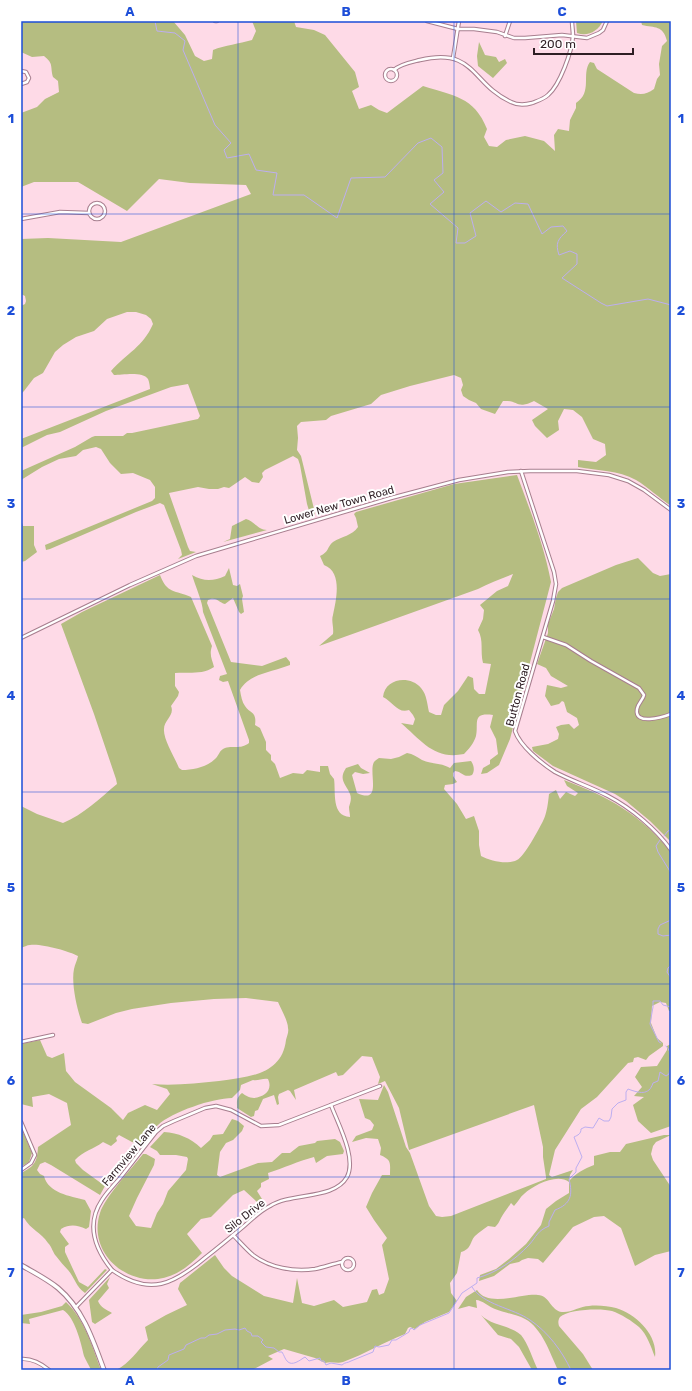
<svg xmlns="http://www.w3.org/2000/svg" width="692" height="1391" font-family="Rubik,sans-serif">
<rect width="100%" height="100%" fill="#fedae7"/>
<g fill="#b5bd81">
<path d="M 21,21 L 173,21 L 185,35 L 195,56 L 204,61 L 212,59 L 213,50 C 225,45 239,44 252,40 L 256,31 L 252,21 L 294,21 L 296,27 L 314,30 L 325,35 L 355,72 L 359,87 L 352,91 L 359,109 L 371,105 L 379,110 L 387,113 L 423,86 C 453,96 474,96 487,129 L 484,137 L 489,146 L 497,147 L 506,140 L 525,136 L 544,141 L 555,151 L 554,135 L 558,129 L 569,131 L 570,120 L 576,108 L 576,103 C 593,92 581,74 590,62 L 594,63 L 597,69 L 634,93 C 642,95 647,94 654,89 L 657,79 L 660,75 L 659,64 L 662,46 L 667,41 C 663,25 655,28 642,25 L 641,21 L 671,21 L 671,506 C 659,498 648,487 636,480 C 618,470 598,471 578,467 L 578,460 L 596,462 L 606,455 L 605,444 L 593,439 L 582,417 L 573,410 L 564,409 L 558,421 L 559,430 L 547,438 L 535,426 L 532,420 L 548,409 L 534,401 C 516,410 519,400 503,401 L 495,414 L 481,409 L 476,403 L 469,400 L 463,396 L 461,390 L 463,385 L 461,378 L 454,375 L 410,386 L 381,395 L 371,404 L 331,416 L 326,420 L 301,422 L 297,426 L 298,438 L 297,450 L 301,456 L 315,513 L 314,517 L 311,517 L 307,504 L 300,465 L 298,459 L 293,456 L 265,470 L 262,473 L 263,477 L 259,483 L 252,482 L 245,477 L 229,488 L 224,487 L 218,489 L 209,489 L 198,487 L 169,493 L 188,547 L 190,551 L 196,552 L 178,559 L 182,555 L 181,550 L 164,505 L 160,503 L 136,512 L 50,549 L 46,550 L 45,545 L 152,501 L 155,498 L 155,487 L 150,480 L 133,473 L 121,474 L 110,463 L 101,449 L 96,447 L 83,450 L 76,456 L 59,459 L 42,467 L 21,480 L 21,471 L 75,447 L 92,437 L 95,436 L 123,436 L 127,433 L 132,433 L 198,419 L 200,416 L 188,384 L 171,387 L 106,411 L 60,432 L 47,435 L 21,448 L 21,439 L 150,389 C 150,386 149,381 148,379 C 143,371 122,375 114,375 L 111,371 C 127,353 143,347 153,324 L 151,319 L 146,315 L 136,312 L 127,312 L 107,319 L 94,331 L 76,337 L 63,345 L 55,352 L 43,373 L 34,378 L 24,391 L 21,394 L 21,306 L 25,304 L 26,301 L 25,296 L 21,294 L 21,239 L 48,238 L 121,242 L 251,194 L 246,185 L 190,183 L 159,179 L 127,211 L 78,182 L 34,182 L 21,187 L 21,113 L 37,107 L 45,99 L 59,92 L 58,81 L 53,77 C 50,66 54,64 44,56 L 32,57 L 21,52 Z"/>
<path d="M 576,21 L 603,21 C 598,31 588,37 577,33 Z"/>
<polygon points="479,42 485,55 496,57 499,62 505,59 507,63 493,78 478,66 477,56"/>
<path d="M 517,475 C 530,510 544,545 551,582 L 510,739 L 499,765 L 487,773 L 481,774 L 483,768 L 490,764 L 490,760 L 498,754 L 496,739 L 490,727 L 493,715 C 471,712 479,724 476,736 C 474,743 469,749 464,754 C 434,760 422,741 401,723 L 413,725 L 415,719 L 413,715 L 409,710 C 398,714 393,702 383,697 C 385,678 410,675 421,688 C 427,695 427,704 429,712 L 436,715 L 441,715 L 444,705 L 458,691 L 468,676 L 473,678 L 474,689 L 479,694 L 485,694 L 491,664 L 483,663 C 480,651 484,641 478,630 L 483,619 L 484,610 L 480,605 L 497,591 L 508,586 L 513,574 C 501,579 489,583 478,589 L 319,646 L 333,634 C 334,627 331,621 333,615 C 336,600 343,572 324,565 L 320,556 C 329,552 327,547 333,542 C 342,536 352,536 358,527 L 356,518 L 354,514 L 356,512 L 454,484 Z"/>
<polygon points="21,519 23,526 34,526 34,545 37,552 25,561 21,562"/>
<path d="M 246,519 C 254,521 258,530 267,530 L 223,542 L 230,539 L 232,526 Z"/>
<polygon points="638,558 653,573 660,576 671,574 671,842 650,821 626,801 615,794 553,766 533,751 532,747 548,744 558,739 559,734 556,727 561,725 569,724 574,729 579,725 577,718 567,712 564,702 562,701 559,704 551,706 545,696 547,685 561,688 568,686 551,676 546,668 537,664 548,633 548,624 554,609 556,598 558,592 562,588 616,565"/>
<path d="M 229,568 L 233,585 L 237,586 L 240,584 L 243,596 L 242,599 L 244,612 L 241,614 L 239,612 L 233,598 L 225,604 C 218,602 216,596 208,600 L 207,603 L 231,662 L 262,666 L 286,657 L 290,662 L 290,665 C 273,672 250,673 240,690 C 241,696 242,702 245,706 C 250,714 257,711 255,725 L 260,728 L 266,742 L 266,750 L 271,755 L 271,760 L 275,764 L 280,778 L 293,773 L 303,774 L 307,770 L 320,772 L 320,766 L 328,766 L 330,774 L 334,779 C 336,792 331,816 350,817 C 350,814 349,810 349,807 C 350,803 352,799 350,794 C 346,784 338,780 346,768 L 358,764 L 361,768 L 370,773 L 363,774 L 355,772 L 352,775 L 357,793 C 383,805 368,772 374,762 C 375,761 377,759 379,758 L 391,759 L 399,757 L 407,753 C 413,754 417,757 422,760 C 431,764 442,763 450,768 L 454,763 L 471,761 C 474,765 475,771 472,775 C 463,778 463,772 455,771 L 453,773 L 453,776 L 457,782 L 453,784 L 445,785 L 444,789 L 457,804 L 466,819 L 474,816 L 479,831 L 479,845 L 481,856 C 491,861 507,865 517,860 C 524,857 539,829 543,821 C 547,813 548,803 549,794 L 556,790 L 560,799 L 566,792 L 575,796 L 578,793 L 567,786 L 564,780 C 609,797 640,814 671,852 L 671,1011 L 669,1011 L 666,1003 L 660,1002 L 652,1006 L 651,1023 L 657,1038 L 663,1043 L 663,1046 L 649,1056 L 646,1060 L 638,1057 L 634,1058 L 633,1062 L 628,1063 L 597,1097 L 581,1109 L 555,1150 L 549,1175 L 552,1177 L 573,1170 L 570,1175 L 569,1181 C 576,1173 584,1169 594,1165 L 594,1156 L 610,1152 L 620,1152 L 626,1144 L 664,1135 L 671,1135 L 656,1142 L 653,1146 L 651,1154 L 653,1160 L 671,1187 L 671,1251 L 655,1255 L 635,1266 L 621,1228 L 604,1216 L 594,1217 L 573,1227 L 543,1263 L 538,1259 L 528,1258 L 522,1260 L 519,1262 L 510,1264 L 494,1276 L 479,1281 L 480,1275 L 496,1269 L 509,1259 L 526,1244 L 541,1225 L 546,1209 L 556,1201 L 569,1193 L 569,1182 C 557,1173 534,1185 524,1194 C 520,1197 518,1202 514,1206 L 511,1203 C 508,1208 503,1214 501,1218 C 499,1222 499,1223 495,1227 L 488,1226 C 484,1229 479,1232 475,1236 C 470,1241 472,1249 461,1252 L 457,1273 L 450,1283 L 451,1293 L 457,1301 L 449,1312 L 425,1322 L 415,1329 L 410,1327 L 408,1328 L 405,1334 C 384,1342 365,1354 343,1362 C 338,1364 331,1361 325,1363 L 315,1358 L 284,1349 L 268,1356 L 273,1359 L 252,1370 L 116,1370 C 130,1363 137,1351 148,1340 L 145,1327 L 166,1315 L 187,1305 L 178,1289 L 180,1283 L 215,1255 L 224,1268 L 232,1276 L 264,1296 L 293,1303 L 297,1278 L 302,1303 L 314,1306 L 334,1300 L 343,1307 L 367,1302 L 372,1290 L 377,1289 L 379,1295 L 384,1293 L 389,1279 L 382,1245 L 387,1238 L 374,1220 L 366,1207 L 372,1193 L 382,1175 L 390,1175 C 390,1163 392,1160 380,1155 L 381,1148 L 378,1139 L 366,1138 L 352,1142 L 356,1136 L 372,1130 L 374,1125 L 370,1120 L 365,1118 L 359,1099 L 378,1100 L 384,1085 L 388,1092 L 406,1147 L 410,1153 L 429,1206 L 436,1216 L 442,1217 L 451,1216 L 546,1179 L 546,1177 L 543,1157 L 543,1147 L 534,1105 L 409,1150 L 399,1108 L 385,1081 L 378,1084 L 380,1077 L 372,1057 L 362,1056 L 343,1075 L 338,1076 L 336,1072 L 294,1090 L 296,1100 L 290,1091 L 288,1090 L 279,1094 L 278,1097 L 279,1104 L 277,1105 L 274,1095 L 263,1099 L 258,1110 L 255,1111 L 254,1116 L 251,1117 L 237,1108 C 237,1101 236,1098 242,1093 C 245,1095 249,1098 254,1098 C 265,1097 273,1090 268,1079 C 263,1078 258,1081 253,1080 L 241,1085 L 240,1090 L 232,1098 C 213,1098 172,1112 158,1125 C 152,1130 146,1137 141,1144 L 132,1142 L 119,1135 L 116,1138 L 117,1141 L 111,1146 L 103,1142 C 94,1149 83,1151 75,1160 L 76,1163 L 83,1170 L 105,1186 L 100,1195 L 51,1165 L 45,1162 L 40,1164 L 37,1170 L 40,1174 L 44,1176 C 48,1193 70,1196 85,1200 L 91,1211 L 89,1227 L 86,1229 C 77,1225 70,1224 61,1229 L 60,1232 L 69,1244 L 65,1247 L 65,1252 L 79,1282 L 88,1287 L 105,1269 L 107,1270 L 85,1293 C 76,1287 75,1278 68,1270 C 64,1266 60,1261 56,1256 C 53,1253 52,1247 48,1243 C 41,1232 31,1230 24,1218 L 21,1219 L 21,1173 C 35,1166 37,1162 38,1147 L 71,1125 L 67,1103 L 49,1094 L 32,1097 L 33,1107 L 21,1104 L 21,1044 L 40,1040 L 47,1056 L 52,1058 L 64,1053 L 66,1071 L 75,1082 L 111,1108 L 123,1120 L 128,1113 L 145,1105 L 157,1110 L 170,1094 L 167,1089 L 152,1084 C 175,1086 197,1083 219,1081 C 248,1077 282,1075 286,1040 C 287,1036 289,1032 288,1028 C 288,1021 281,1009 278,1002 L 246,998 L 214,999 L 171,1003 L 132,1009 L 116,1013 L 88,1024 L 82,1023 C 77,1009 71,983 74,969 C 75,964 77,961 78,956 C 69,951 40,943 30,945 C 27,945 24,947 21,948 L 21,806 L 37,814 L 63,823 C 83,815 100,798 117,784 L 116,779 L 94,714 L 61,624 L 82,612 L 160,575 C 167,594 175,590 191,597 L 212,646 C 209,655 212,659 214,667 C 202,675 189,672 175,673 L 175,686 L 179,692 L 178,696 L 171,706 C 175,715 164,720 164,729 C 163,739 175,758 179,768 L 182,770 C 193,770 207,767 215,759 C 219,756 219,750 225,748 C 233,745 240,750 249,743 L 249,740 L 228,681 L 223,682 L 219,680 L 220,676 L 227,674 L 203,612 C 203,603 195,585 192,575 C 204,582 214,581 225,576 Z"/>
<polygon points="671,1044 671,1126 651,1133 638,1121 633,1105 644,1097 634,1096 642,1087 635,1077 641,1067 657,1066 667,1050 667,1046"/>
<path d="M 232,1119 L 238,1121 L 244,1126 L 242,1131 L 233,1140 L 226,1143 L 220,1152 L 217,1175 L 220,1177 L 258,1163 L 272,1162 L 282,1153 L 290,1153 L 299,1146 L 315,1143 L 317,1141 L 335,1139 L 340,1142 L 344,1151 L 343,1154 L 327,1156 L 316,1163 L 314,1157 C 298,1161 284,1168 268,1173 L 269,1179 L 261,1183 L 261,1187 L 257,1191 L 262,1199 L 257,1202 L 244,1190 L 233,1195 L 211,1217 L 201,1219 L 187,1234 L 202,1253 C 190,1265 176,1277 158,1279 C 122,1283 88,1250 100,1213 C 105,1197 132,1168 143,1154 L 146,1154 L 155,1159 L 154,1165 L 137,1198 L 129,1216 L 136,1226 L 151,1228 L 157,1213 L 163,1204 L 168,1191 L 186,1170 L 188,1159 L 187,1157 L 176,1155 L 160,1155 L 157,1151 L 150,1147 L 164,1132 C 178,1133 191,1138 201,1148 L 210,1140 L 213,1135 L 223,1134 Z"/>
<polygon points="21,1127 32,1153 29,1162 21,1167"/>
<path d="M 110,1277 L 107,1284 L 109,1288 L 98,1301 C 100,1307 107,1310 112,1313 L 95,1324 L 92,1322 L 89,1300 Z"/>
<path d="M 477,1290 C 488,1308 522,1293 538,1295 C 549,1295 551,1311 562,1312 C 571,1313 580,1306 589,1306 C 597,1305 608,1306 616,1308 C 636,1314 658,1335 655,1357 C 651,1347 647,1334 639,1327 C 632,1321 621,1314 612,1311 C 602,1308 568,1309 560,1317 C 558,1320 558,1323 559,1326 L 583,1354 L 593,1370 L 558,1370 C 550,1353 542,1328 525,1319 C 516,1314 504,1313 495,1309 C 489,1307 482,1300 476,1300 L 477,1308 L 469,1306 L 458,1309 L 466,1297 Z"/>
<path d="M 66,1302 C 85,1320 92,1346 101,1370 L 91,1370 C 89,1365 86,1361 84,1356 C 81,1343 75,1317 63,1310 L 29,1319 L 30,1324 L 21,1323 L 21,1315 L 41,1312 L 62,1306 Z"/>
<path d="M 481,1315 C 492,1326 510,1325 521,1335 C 528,1343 533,1360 538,1370 L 532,1370 L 519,1347 L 511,1339 L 498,1335 Z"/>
</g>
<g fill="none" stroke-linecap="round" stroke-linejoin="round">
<g stroke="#bdaef0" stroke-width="1">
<path d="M 155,21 L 157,31 L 175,33 L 185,41 L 183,50 L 215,125 L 231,143 L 224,150 L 227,158 L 249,154 L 256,170 L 277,173 L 273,195 L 304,195 L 337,218 L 351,178 L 385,177 L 418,143 L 431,138 L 442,147 L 443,173 L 434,180 L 444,192 L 430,204 L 458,228 L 456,243 L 465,243 L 476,236 L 470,213 L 486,201 L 501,212 L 515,203 L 528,204 L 542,234 L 551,227 L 563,226 L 567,231 C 558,239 555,243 559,255 L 570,251 L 577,254 L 577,264 L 562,278 L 601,303 L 607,306 L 648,299 L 671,305"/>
<polyline points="664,836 668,831 671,830"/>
<polyline points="660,840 656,846 658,852 671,873"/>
<polyline points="671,920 660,925 658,929 658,934 663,936 671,935"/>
<polyline points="671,965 668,968 667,972 671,978"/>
<polyline points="661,1043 659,1042 650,1024 653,1007 653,1001 660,1001 663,1005 671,1007"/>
<path d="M 472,1287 C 483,1305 513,1308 530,1320 C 548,1332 562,1351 571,1370"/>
<path d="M 157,1370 L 158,1367 L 168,1360 L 169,1355 L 184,1349 L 186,1345 L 201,1338 L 205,1338 L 209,1335 L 217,1334 L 225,1330 L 235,1329 L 239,1330 L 245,1328 L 247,1331 L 251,1333 L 252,1336 L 258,1336 L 263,1340 L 261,1342 L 266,1347 L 274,1348 L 279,1352 L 282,1352 C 284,1355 285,1359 287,1361 C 292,1367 300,1360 305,1357 L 309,1361 L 320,1358 L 321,1361 L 324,1361 L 326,1365 L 331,1363 L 342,1365 C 345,1362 348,1363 351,1361 C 358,1358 366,1355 373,1352 L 375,1346 L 379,1347 L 389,1345 L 392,1340 L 396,1340 L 409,1332 L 410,1329 L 412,1328 L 414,1330 L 420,1325 L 449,1313 L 462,1293 L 477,1283 L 477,1278 C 496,1273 515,1260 529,1245 C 537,1236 537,1231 549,1226 L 549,1222 L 555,1210 C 571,1204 573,1195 569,1179 L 576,1172 L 576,1168 L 582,1157 L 574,1137 C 578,1135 581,1134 581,1129 L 585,1127 L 593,1128 L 599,1118 L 604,1121 L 609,1121 L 611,1117 L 612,1109 L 618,1103 L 626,1100 L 626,1092 L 628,1089 C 639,1093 649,1096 653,1083 L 658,1081 L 660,1072 L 666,1076 L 669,1074 C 671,1066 673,1052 666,1046"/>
</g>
<defs>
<g id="minor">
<polyline points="215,21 217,21"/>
<polyline points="427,21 458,29 474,29 497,32 514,38 525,38 562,35 587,38 599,33 603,30 607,21"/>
<polyline points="505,36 510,21"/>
<polyline points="453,58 459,21"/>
<circle cx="391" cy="75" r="6"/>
<path d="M 394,70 C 400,64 412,62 420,60 C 476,47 471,84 511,102 C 517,105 525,105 532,103 C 537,101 544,99 548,95 C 560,85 572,51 573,36 C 573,31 572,26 572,21"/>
<polyline points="21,71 26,72 29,78 27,82 21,84"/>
<circle cx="97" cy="211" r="8"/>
<polyline points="21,219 60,212 89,213"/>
<path d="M 521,471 L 554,572 L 556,584 L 553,601 L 515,731 C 520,746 541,763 555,772 C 572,781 591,787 608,796 C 631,808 656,829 671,850"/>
<path d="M 543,637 L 566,645 L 591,661 L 639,688 L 644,695 C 643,700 638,703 637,709 C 634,726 663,717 671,714"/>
<polyline points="21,638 130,585 196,556 391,498 459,480 508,472 530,471 577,471 609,475 628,481 644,490 671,510"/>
<polyline points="21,1042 53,1035"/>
<polyline points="21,1122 35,1155 31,1163 21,1170"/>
<path d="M 233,1235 C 240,1242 246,1249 253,1255 C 270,1268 294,1272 315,1269 C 324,1267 333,1264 342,1262"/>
<circle cx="348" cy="1264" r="6"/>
<path d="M 112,1270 C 150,1297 174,1284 206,1257 C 219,1247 231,1237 244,1226 C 252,1219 260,1211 270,1206 C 292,1192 334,1200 347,1177 C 357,1158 338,1124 331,1105"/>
<path d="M 76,1307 L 112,1270 C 95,1249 86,1224 102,1200 C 107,1192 114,1185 120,1178 C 132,1163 144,1147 156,1132 L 163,1126 L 174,1121 L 205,1108 L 216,1106 L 231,1110 L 261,1126 L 279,1125 L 380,1086"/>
<path d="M 21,1359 C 31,1358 42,1364 49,1370"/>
</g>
<path id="tertiary" d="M 21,1265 C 33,1272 47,1279 58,1288 C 83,1309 93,1340 104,1370"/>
</defs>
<use href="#minor" stroke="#a77e8e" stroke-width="4.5"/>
<use href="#tertiary" stroke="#a77e8e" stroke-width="5.5"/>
<use href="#minor" stroke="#fff" stroke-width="2.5"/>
<use href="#tertiary" stroke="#fff" stroke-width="3.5"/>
</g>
<path fill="none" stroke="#1d4ed8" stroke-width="1" stroke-opacity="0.55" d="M 238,21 L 238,1370M 454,21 L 454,1370M 21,214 L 671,214M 21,407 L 671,407M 21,599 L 671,599M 21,792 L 671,792M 21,984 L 671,984M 21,1177 L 671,1177"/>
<g text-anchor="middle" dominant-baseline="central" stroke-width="4" stroke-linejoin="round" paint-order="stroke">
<g font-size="11" fill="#2e1e24" stroke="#fff">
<text transform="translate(339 505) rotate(-16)">Lower New Town Road</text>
<text transform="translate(518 695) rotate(-75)">Button Road</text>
<text transform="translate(129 1155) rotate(-50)">Farmview Lane</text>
<text transform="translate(245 1216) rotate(-38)">Silo Drive</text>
</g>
</g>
<rect width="692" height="1391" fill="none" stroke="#ffffff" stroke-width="44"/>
<path d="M534 48v6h99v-6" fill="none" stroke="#2e1e24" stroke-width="2"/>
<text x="540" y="48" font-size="12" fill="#2e1e24" stroke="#ffffff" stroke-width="3" paint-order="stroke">200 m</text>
<rect x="22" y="22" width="648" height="1347" fill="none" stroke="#1d4ed8" stroke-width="1.5"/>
<g font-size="13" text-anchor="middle" font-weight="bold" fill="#1d4ed8">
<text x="130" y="16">A</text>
<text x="346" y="16">B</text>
<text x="562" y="16">C</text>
<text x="11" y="123">1</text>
<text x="681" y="123">1</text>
<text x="11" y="315">2</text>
<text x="681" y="315">2</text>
<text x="11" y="508">3</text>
<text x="681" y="508">3</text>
<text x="11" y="700">4</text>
<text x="681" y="700">4</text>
<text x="11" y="892">5</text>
<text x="681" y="892">5</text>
<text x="11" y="1085">6</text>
<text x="681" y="1085">6</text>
<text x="11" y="1277">7</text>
<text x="681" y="1277">7</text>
<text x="130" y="1385">A</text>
<text x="346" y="1385">B</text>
<text x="562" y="1385">C</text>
</g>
</svg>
